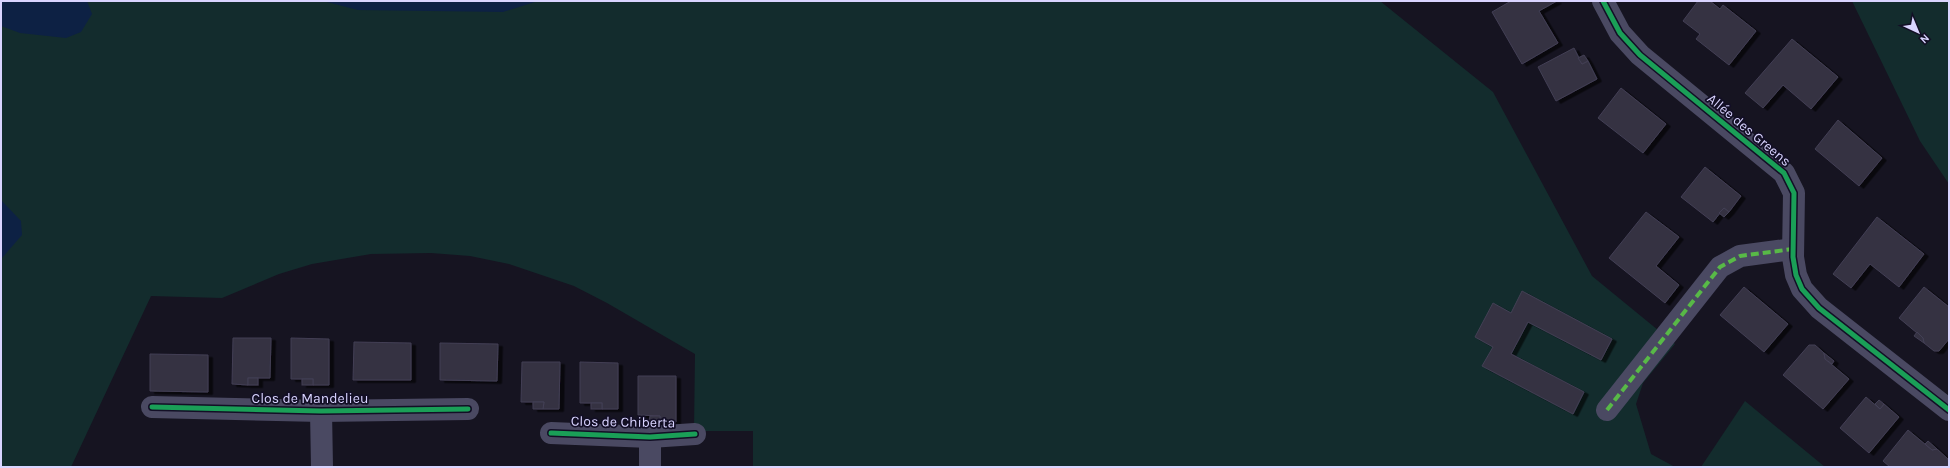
<svg xmlns="http://www.w3.org/2000/svg" width="1950" height="468" font-family="Karla,sans-serif">
<defs>
<filter id="shadow"><feDropShadow dx="4.5" dy="2.5" stdDeviation="0" flood-color="#0009"/></filter>
</defs>
<rect width="100%" height="100%" fill="#161421"/>
<g fill="#132c2d">
<polygon points="1,1 1380,1 1493,92 1592,276 1675,344 1643,383 1636,404 1651,454 1675,467 753,467 753,431 694,431 695,354 607,303 574,286 509,264 470,256 431,253 371,254 312,264 279,274 222,298 151,296 71,467 1,467"/>
<polygon points="1852,1 1949,1 1949,184 1920,141"/>
<polygon points="1745,401 1825,467 1701,467"/>
</g>
<g fill="#0d2144">
<polygon points="1,1 87,1 92,14 81,32 66,38 20,33 1,26"/>
<polygon points="323,1 538,1 503,12 358,10"/>
<polygon points="1,200 21,221 22,235 2,258"/>
</g>
<g fill="#343243" stroke="#433f54" filter="url(#shadow)">
<polygon points="1511,1 1557,1 1539,11 1558,43 1522,64 1492,12"/>
<polygon points="1698,1 1710,1 1720,9 1723,5 1756,31 1729,65 1696,39 1700,34 1683,21"/>
<polygon points="1792,39 1838,77 1811,109 1783,85 1763,108 1745,93"/>
<polygon points="1574,48 1582,64 1588,61 1597,79 1556,101 1538,67"/>
<polygon points="1584,55 1588,61 1582,64 1578,58"/>
<polygon points="1621,88 1666,124 1643,153 1598,118"/>
<polygon points="1838,120 1882,158 1859,186 1815,149"/>
<polygon points="1705,167 1741,196 1729,212 1724,208 1713,222 1681,197"/>
<polygon points="1724,208 1729,212 1724,217 1719,213"/>
<polygon points="1646,212 1679,237 1656,266 1679,285 1665,303 1609,258"/>
<polygon points="1877,217 1924,254 1899,287 1870,264 1851,288 1833,274"/>
<polygon points="1744,287 1788,324 1764,352 1720,315"/>
<polygon points="1924,287 1949,307 1949,339 1939,351 1934,351 1924,343 1923,338 1899,318"/>
<polygon points="1522,291 1612,339 1601,360 1528,322 1511,354 1584,392 1573,414 1482,366 1493,347 1475,337 1493,303 1511,313"/>
<polygon points="1917,332 1923,338 1924,343 1914,336"/>
<polygon points="233,338 271,338 270,378 248,378 248,385 232,384"/>
<polygon points="291,338 329,339 329,385 313,385 313,379 291,379"/>
<polygon points="354,342 411,343 411,380 353,380"/>
<polygon points="440,343 498,344 497,381 440,380"/>
<polygon points="1809,345 1815,345 1824,353 1825,359 1849,379 1823,409 1783,375"/>
<polygon points="1824,353 1834,361 1832,364 1825,359"/>
<polygon points="150,354 208,355 208,392 150,391"/>
<polygon points="522,362 560,362 559,409 543,409 544,402 521,402"/>
<polygon points="580,362 618,363 618,409 602,409 602,403 580,403"/>
<polygon points="638,376 676,376 676,422 660,422 660,416 638,415"/>
<rect x="248" y="378" width="10" height="7"/>
<rect x="302" y="379" width="11" height="6"/>
<polygon points="1866,397 1880,409 1884,404 1899,417 1869,453 1840,428"/>
<polygon points="1879,400 1884,404 1880,409 1875,404"/>
<polygon points="533,402 544,402 543,409 533,409"/>
<rect x="591" y="403" width="11" height="6"/>
<polygon points="650,416 660,416 660,422 649,422"/>
<polygon points="1908,430 1932,450 1937,449 1948,459 1949,465 1946,467 1890,467 1883,461"/>
<polygon points="1928,441 1937,449 1932,450 1925,444"/>
</g>
<g fill="none" stroke-linecap="round" stroke-linejoin="round">
<g stroke="#4a4962" stroke-width="22">
<polyline points="1603,1 1620,33 1640,55 1784,173 1794,193 1793,257 1796,275 1802,289 1819,308 1949,410"/>
<polyline points="152,407 321,411 468,409"/>
<polyline points="1607,410 1720,267 1740,256 1793,249"/>
<polyline points="321,411 322,467"/>
<polyline points="551,433 650,437 695,434"/>
<polyline points="650,467 650,437"/>
</g>
<polyline stroke="#58b947" stroke-width="4" stroke-dasharray="8 4" stroke-linecap="butt" points="1607,410 1720,267 1740,256 1793,249"/>
<defs>
<g id="cycleway">
<polyline points="1603,1 1620,33 1640,55 1784,173 1794,193 1793,257 1796,275 1802,289 1819,308 1949,410"/>
<polyline points="152,407 321,411 468,409"/>
<polyline points="551,433 650,437 695,434"/>
</g>
</defs>
<use href="#cycleway" stroke="#130f26" stroke-width="8"/>
<use href="#cycleway" stroke="#1a9f57" stroke-width="5"/>
</g>
<g text-anchor="middle" dominant-baseline="central" stroke-width="3.5" stroke-linejoin="round" paint-order="stroke">
<g font-size="14" fill="#d9d4ff" stroke="#130f26">
<text transform="translate(1749 130) rotate(40)">Allée des Greens</text>
<text x="310" y="398">Clos de Mandelieu</text>
<text transform="translate(623 422) rotate(1)">Clos de Chiberta</text>
</g>
</g>
<rect width="1950" height="468" fill="none" stroke="#d9d4ff" stroke-width="4"/>
<g transform="translate(1918 32) rotate(136)" stroke="#130f26" stroke-width="3" paint-order="stroke">
<path d="M0-3L7 15L0 10L-7 15Z" fill="#d9d4ff"/>
<text y="-6" font-size="11" font-weight="bold" text-anchor="middle" fill="#d9d4ff">N</text>
</g>
</svg>
